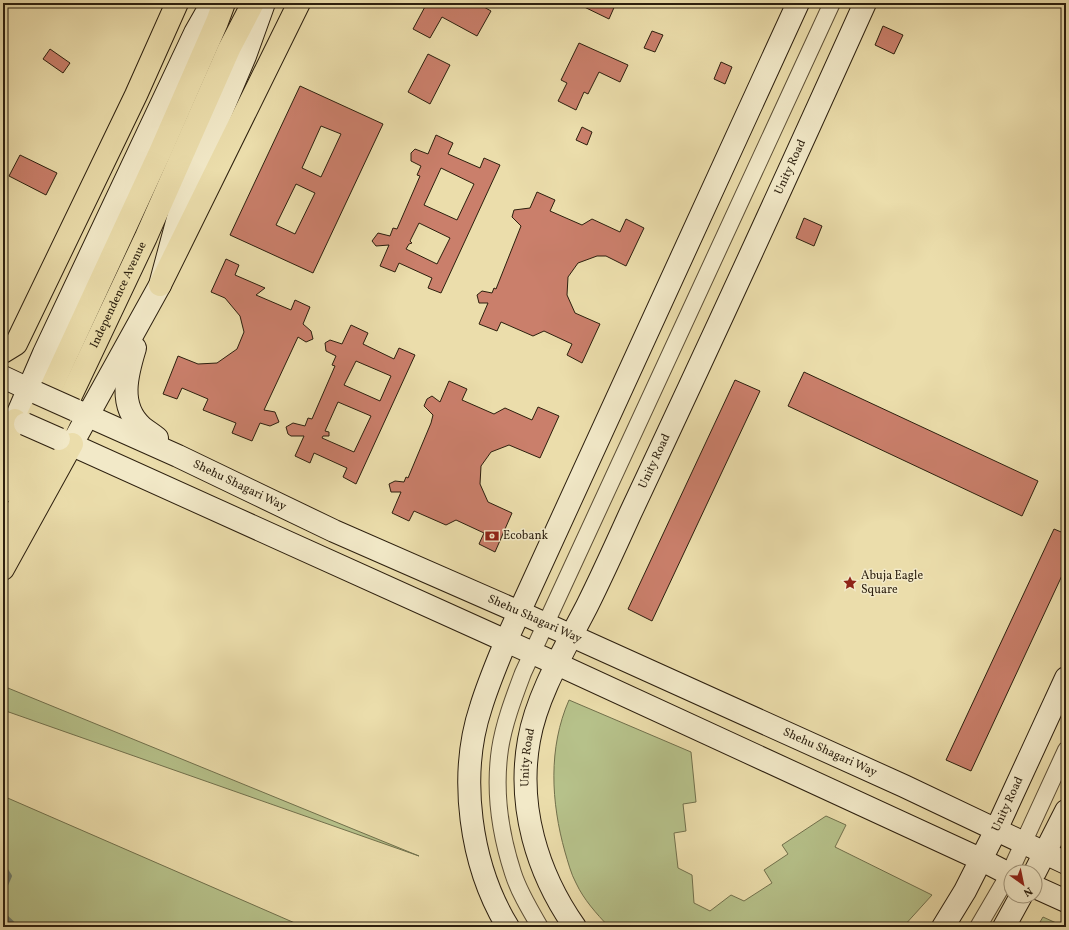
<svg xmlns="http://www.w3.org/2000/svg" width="1069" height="930" font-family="Vollkorn,serif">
<rect width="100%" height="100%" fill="#ebddab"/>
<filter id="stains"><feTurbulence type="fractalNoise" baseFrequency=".005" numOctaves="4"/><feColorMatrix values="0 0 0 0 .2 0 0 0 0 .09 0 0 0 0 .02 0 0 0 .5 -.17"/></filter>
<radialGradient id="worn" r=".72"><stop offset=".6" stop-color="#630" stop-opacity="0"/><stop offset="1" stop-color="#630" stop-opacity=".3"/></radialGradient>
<g fill="#b6c18a" stroke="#71704c">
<polygon points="3,686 419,856 3,710"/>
<path d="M 569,700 L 691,752 L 696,802 L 683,804 L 686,831 L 674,833 L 678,868 L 692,875 L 694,903 L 710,911 L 731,895 L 744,901 L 772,883 L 764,870 L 788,854 L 782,845 L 826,816 L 846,825 L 835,847 L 932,895 L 903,927 L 609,927 C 596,913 584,900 576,883 C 571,874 568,862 565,852 C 551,802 548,748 569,700 Z"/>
<polygon points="3,796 304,927 3,927"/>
<polygon points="1043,917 1065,927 1037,927"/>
</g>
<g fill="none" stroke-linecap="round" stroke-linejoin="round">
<g stroke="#6d7d6f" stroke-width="4">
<polyline points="3,865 10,876 3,892"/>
<polyline points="3,914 17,927"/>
</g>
</g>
<g fill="#ca7f6b" stroke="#2c1f0e" fill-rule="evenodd">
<polygon points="427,3 477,3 491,11 477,36 442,17 430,38 413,29"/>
<polygon points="576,3 616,3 609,19"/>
<polygon points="883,26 903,35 894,54 875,45"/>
<polygon points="652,31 663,35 655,52 644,48"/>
<polygon points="579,43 628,65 620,82 599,72 588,94 584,92 576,110 558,101 567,83 561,80"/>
<polygon points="50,49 70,63 63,73 43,59"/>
<polygon points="428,54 450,65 430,104 408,92"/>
<polygon points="721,62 732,67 725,84 714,79"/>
<path d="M 300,86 L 383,124 L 313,273 L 230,235 ZM 321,126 L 341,134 L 321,177 L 302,168 ZM 296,184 L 315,193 L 295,234 L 276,225 Z"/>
<polygon points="582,127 592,132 587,145 576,140"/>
<path d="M 436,135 L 453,143 L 448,154 L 480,168 L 484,158 L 500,165 L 441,293 L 428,288 L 432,278 L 399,263 L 395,272 L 380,266 L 389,245 L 376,246 L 372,241 L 378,233 L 390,236 L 393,228 L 397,229 L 420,176 L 417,175 L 421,166 L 411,161 L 411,153 L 415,149 L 428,154 ZM 441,168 L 474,184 L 457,220 L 424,205 ZM 419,223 L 450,238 L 437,264 L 406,249 L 409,244 L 412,243 L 410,241 Z"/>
<polygon points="20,155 57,173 46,195 9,176"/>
<polygon points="537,192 555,200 550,211 582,225 592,219 620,232 626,219 644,228 626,266 606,256 597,256 578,263 568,277 567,295 575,313 600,324 582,363 567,355 572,344 544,331 533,336 501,322 497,331 479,324 488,303 479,303 477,295 482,291 492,293 494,288 496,289 521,226 512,217 514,210 530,208"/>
<polygon points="804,218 822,226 814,246 796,238"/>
<polygon points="226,259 239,265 235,275 265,288 256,295 291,310 295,300 310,307 303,324 311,331 313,339 306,342 298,337 264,410 275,412 279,422 270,426 260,423 252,441 232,433 236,423 203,410 208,399 182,388 177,399 163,394 178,356 198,364 217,363 237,349 244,332 240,316 225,298 211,292"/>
<path d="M 351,325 L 368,333 L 363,344 L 394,359 L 399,348 L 415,355 L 356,484 L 343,477 L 347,468 L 314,453 L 310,463 L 295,456 L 304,436 L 291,436 L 288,434 L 286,427 L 293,423 L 305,426 L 308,418 L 312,419 L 335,366 L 332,365 L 336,356 L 326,351 L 325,343 L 330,340 L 342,344 ZM 356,361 L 391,376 L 380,401 L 344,385 ZM 338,402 L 371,416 L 354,452 L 322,438 L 323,436 L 329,436 L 329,432 L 325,431 Z"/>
<polygon points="804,372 1038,481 1022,516 788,406"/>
<polygon points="735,380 760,391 652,621 628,609"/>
<polygon points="449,381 467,389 462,400 494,414 505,408 532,420 538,407 559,416 540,458 509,445 491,452 481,466 480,484 488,502 512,513 495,552 479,544 484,533 456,520 446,525 414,511 409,521 392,513 401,492 391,492 389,484 395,481 404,482 406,477 408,478 431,423 433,415 424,406 427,399 432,396 440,402"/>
<polygon points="1054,529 1066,534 1066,567 971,771 946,760"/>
</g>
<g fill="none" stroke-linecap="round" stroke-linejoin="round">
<defs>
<g id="street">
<path d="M 540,927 C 530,910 519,892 513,873 C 500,833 494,790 500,749 C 504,723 514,697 523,673 L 832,3"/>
<polyline points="978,927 1009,874 1066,750"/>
</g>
<g id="secondary">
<path d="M 135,348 C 127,374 118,406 142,427 C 147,431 152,434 157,438"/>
<polyline points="3,377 37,393"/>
<path id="s1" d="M 75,410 L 178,456 L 334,531 L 519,612 L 904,786 L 1066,863"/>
<polyline points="15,420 44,353 195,33 212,3"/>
<polyline points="59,439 557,664 980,859 1011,875"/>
<polyline points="72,444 160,285 181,207 245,56 264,3"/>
<polyline points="1035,872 1066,811"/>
<polyline points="1035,887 1066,901"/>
<path d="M 508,927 C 470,865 458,776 481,707 C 488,684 497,663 506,641 L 798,3"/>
<path id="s2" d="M 575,927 C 537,873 517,806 529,740 C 537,694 566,647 587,606 C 602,576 616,545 630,514 C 710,344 788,174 865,3"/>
<path id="s3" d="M 943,927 L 965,891 L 996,830 L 1066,678"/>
<polyline points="1004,927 1021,896"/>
</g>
<g id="primary">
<polyline points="160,285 299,3"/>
<polyline points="3,352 16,344 136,95 177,3"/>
<polyline points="3,451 15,420"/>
<polyline points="3,492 161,150 217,22 224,3"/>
<path id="s4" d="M 3,539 L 146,237 L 229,49 L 253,3"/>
<polyline points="3,569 72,444"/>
</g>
</defs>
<use href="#street" stroke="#5c4e35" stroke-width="18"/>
<use href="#secondary" stroke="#2c1f0e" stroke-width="24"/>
<use href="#primary" stroke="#2c1f0e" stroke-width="24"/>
<use href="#street" stroke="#f2e9c8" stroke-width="16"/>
<use href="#secondary" stroke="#f2e9c8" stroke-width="22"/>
<use href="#primary" stroke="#ebddab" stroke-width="22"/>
<defs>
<g id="secondary-bridge">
<polyline points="37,393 75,410"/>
<polyline points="25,424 59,439"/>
</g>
</defs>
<use href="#secondary-bridge" stroke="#2c1f0e" stroke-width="24" stroke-linecap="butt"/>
<use href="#secondary-bridge" stroke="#f2e9c8" stroke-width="22"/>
</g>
<defs>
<symbol id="bank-bare" viewBox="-9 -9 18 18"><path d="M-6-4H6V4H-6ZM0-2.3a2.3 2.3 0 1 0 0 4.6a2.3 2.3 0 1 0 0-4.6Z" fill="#8f2418" stroke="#f2e9c8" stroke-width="2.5" paint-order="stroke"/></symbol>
<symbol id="sight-bare" viewBox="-9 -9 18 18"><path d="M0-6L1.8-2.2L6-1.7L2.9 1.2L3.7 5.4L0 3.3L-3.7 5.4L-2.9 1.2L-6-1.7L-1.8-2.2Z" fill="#8f2418" stroke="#f2e9c8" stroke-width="2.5" paint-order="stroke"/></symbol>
</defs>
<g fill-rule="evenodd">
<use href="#bank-bare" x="482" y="526" width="20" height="20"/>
<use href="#sight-bare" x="840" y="573" width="20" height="20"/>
</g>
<g text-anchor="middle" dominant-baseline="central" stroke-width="3" stroke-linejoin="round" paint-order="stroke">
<g font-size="12" fill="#2c1f0e" stroke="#f2e9c8">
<text stroke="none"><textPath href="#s2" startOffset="828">Unity Road</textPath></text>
<text stroke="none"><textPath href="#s4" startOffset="270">Independence Avenue</textPath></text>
<text stroke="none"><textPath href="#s2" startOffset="504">Unity Road</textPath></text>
<text stroke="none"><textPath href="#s1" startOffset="181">Shehu Shagari Way</textPath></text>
<text stroke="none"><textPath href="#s1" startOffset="505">Shehu Shagari Way</textPath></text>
<text stroke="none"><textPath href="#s1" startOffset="829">Shehu Shagari Way</textPath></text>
<text stroke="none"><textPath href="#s2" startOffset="180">Unity Road</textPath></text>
<text stroke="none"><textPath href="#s3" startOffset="139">Unity Road</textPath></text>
</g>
<g font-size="12" fill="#2c1f0e" stroke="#f2e9c8" text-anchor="start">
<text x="503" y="536">Ecobank</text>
<text x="861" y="576">Abuja Eagle<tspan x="861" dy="14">Square</tspan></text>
</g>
</g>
<rect width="1069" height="930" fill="none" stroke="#ebddab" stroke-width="16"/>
<rect x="4" y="4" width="1061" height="922" fill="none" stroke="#2c1f0e" stroke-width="2"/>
<rect x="8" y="8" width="1053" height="914" fill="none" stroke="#2c1f0e"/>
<g transform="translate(1023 884) rotate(147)"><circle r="19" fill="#f2e9c8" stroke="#a3987e"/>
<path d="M0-3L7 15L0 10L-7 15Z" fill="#8f2418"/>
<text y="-6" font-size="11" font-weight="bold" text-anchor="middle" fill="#2c1f0e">N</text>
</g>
<rect width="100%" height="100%" filter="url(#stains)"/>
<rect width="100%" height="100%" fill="url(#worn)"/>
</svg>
